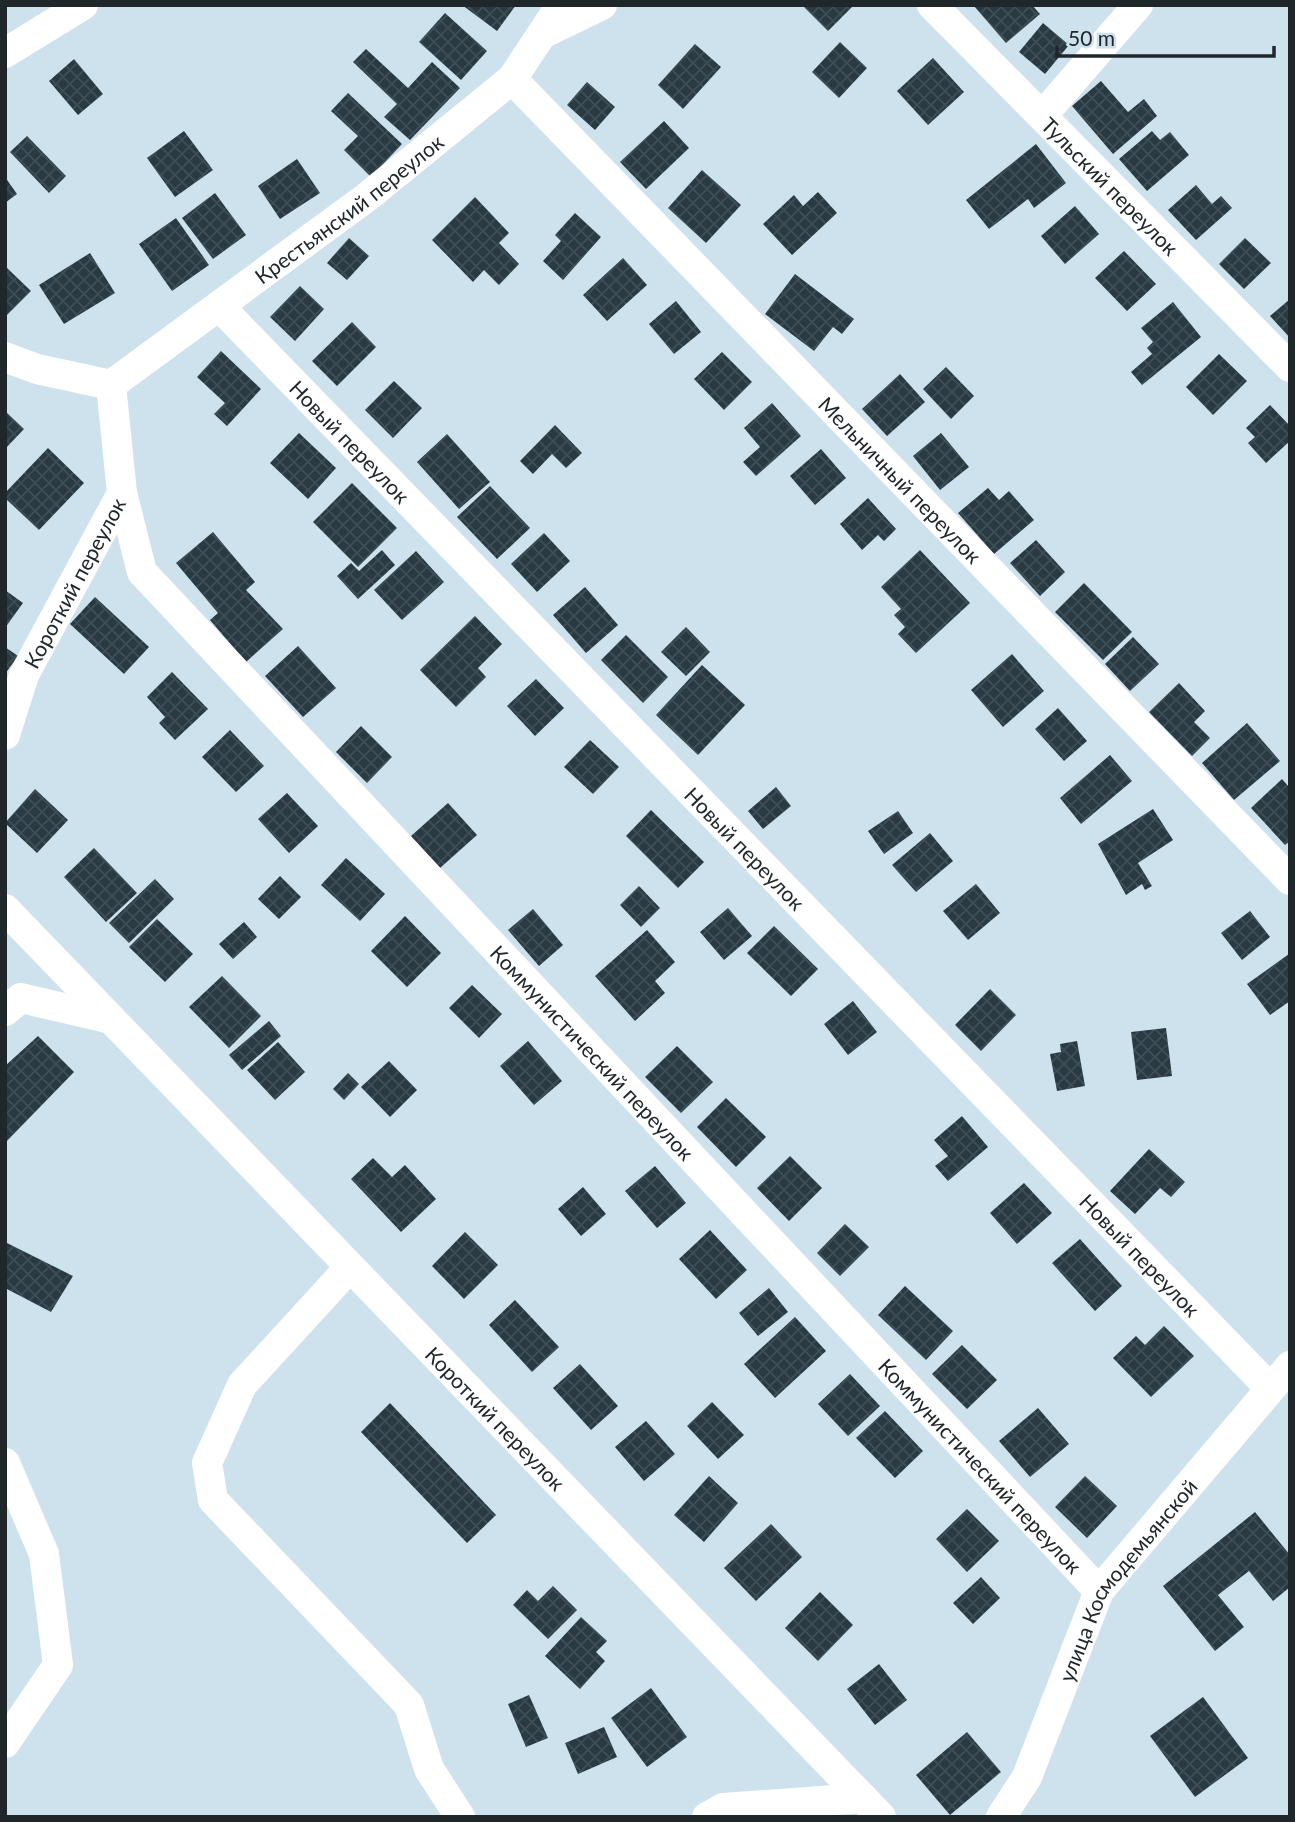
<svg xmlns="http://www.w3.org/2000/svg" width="1295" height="1822" font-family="Lato,sans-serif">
<defs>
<pattern id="building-cross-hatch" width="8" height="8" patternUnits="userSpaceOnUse" patternTransform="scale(1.75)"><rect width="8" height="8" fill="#293a43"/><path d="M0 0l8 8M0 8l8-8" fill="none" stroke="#3f4e56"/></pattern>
</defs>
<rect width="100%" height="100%" fill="#cee2ed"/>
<g fill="url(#building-cross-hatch)">
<polygon points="462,5 516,5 497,31"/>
<polygon points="802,5 854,5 828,31"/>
<polygon points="1032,5 1040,14 1006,43 974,6"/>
<polygon points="445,13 487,51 461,80 419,42"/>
<polygon points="1043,23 1069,45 1045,74 1019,52"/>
<polygon points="840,42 867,68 839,98 812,72"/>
<polygon points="695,44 721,67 683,109 658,85"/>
<polygon points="366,49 408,88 432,62 460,88 410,140 384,117 397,104 353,62"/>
<polygon points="933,58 964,92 928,125 897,91"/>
<polygon points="74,59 103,94 78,115 49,81"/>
<polygon points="1101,81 1128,112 1144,99 1157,116 1113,154 1072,106"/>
<polygon points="587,82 615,107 595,130 567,105"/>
<polygon points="348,93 402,144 371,177 344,150 358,136 331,111"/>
<polygon points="664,121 689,148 646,189 620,162"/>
<polygon points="184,131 213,170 175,197 147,158"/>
<polygon points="1152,131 1160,140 1170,132 1189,155 1147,191 1119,159"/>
<polygon points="27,136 66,176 49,193 10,152"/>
<polygon points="1036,144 1066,183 1034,208 1028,199 989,229 966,200"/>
<polygon points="297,159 320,193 280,219 258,186"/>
<polygon points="702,170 741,205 706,243 668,208"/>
<polygon points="5,177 17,194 5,203"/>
<polygon points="1196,185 1212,204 1221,196 1232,208 1196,240 1168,210"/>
<polygon points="818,192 837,213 792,255 763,224 794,195 803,206"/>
<polygon points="215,193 246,235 213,259 182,218"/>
<polygon points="475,197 509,233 499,243 519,264 499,285 484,270 473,282 432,240"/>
<polygon points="1075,206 1099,234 1065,264 1041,236"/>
<polygon points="575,213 601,237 563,280 543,261 561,241 555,235"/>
<polygon points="176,218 209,265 172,291 139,244"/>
<polygon points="349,238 369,256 347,280 327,263"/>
<polygon points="1245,238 1271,263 1244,289 1219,264"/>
<polygon points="1124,251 1156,284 1127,311 1095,278"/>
<polygon points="90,253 115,293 64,324 39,285"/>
<polygon points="623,258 647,285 607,321 583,295"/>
<polygon points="5,266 31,291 5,317"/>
<polygon points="795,274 854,319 842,334 833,327 814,351 765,314"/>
<polygon points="300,286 324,309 295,341 270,317"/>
<polygon points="1290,299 1290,338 1270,316"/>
<polygon points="676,301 701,332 674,354 649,324"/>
<polygon points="1173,302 1201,337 1142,385 1131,372 1152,354 1147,348 1153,342 1141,328"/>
<polygon points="352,322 376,347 337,386 312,361"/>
<polygon points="221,351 261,389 227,426 214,414 225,403 197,377"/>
<polygon points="722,352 752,382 724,410 694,379"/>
<polygon points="1219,354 1247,381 1213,415 1186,387"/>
<polygon points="946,367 974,396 951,419 923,389"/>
<polygon points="900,374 925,402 887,436 862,409"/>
<polygon points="394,381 422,408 393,438 365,410"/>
<polygon points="772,403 801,436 756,476 743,462 760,447 744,428"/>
<polygon points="1270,405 1290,426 1290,441 1266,463 1248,443 1255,437 1246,428"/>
<polygon points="5,411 24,429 5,449"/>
<polygon points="555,425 582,453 566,468 552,454 533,474 520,461"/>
<polygon points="299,433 336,468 308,499 270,463"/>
<polygon points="941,433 969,467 940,490 913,456"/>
<polygon points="447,434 490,482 459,509 417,462"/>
<polygon points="48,448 84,483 39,530 5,498 5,493"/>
<polygon points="821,449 846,478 815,505 790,476"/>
<polygon points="352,483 397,528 358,567 313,522"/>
<polygon points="490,486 530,528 497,559 457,517"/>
<polygon points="988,488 999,500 1009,491 1034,520 994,554 958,513"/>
<polygon points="868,498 896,529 884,541 878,535 862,550 840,524"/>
<polygon points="213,532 255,582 246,590 283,629 246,662 210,620 218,613 176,563"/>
<polygon points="544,533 570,561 537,592 511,564"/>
<polygon points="1036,540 1065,572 1040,596 1010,563"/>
<polygon points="382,550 395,565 358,599 337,576 351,563 359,571"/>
<polygon points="920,550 970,603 916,653 898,634 905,627 894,615 901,609 881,587"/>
<polygon points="416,551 444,582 402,620 374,590"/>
<polygon points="1084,583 1132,632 1103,660 1055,612"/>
<polygon points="585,587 618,625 586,653 553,615"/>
<polygon points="5,590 23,603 5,628"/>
<polygon points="95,597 149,647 124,674 70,624"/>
<polygon points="475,616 502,644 478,668 486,677 456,707 420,670"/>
<polygon points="686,627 710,652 686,676 661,652"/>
<polygon points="626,635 668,677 643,703 601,660"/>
<polygon points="1133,637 1159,664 1130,691 1105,664"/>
<polygon points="298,646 336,688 303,717 265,676"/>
<polygon points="5,647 18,656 5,674"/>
<polygon points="1012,654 1044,691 1003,727 971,690"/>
<polygon points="702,665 745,705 698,755 656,715"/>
<polygon points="172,672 208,709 175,740 159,723 165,717 147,697"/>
<polygon points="536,679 564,708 535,736 507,706"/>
<polygon points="1179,683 1205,711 1194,722 1210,738 1192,756 1149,712"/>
<polygon points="1058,708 1087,741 1064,761 1035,729"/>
<polygon points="1247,723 1280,761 1234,800 1202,763"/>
<polygon points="361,726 392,757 367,783 336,752"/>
<polygon points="230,730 264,766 236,792 202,757"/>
<polygon points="590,740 619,767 593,794 564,767"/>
<polygon points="1110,755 1132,781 1081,824 1060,798"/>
<polygon points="1282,779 1290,788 1290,841 1285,845 1251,808"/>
<polygon points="776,787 791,806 763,829 748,811"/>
<polygon points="35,789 68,820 37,853 5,823"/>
<polygon points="287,793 318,826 289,853 258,819"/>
<polygon points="448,803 477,835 440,868 411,836"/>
<polygon points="1153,809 1173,840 1138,863 1152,886 1145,890 1142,884 1126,895 1098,844"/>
<polygon points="651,810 704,862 678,888 626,836"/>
<polygon points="898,811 913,833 884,854 868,831"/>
<polygon points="930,833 953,861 916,892 892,865"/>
<polygon points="94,848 137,893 106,922 64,877"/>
<polygon points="346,858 385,894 360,921 321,885"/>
<polygon points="280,876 301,897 279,919 258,899"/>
<polygon points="155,879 174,899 129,943 109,923"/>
<polygon points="976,884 1000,913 968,940 943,911"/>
<polygon points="639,886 660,908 641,927 620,905"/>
<polygon points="728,908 752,936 724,960 700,932"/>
<polygon points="533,909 563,945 539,966 508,930"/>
<polygon points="1250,911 1270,937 1242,960 1221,933"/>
<polygon points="405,916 441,953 407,987 371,951"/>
<polygon points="157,919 193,954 165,982 129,947"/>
<polygon points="244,922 257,937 233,959 219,944"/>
<polygon points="774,926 818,969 791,996 747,953"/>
<polygon points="647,930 675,962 655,981 665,993 635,1021 595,976"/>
<polygon points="1289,954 1290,1001 1270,1015 1247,984"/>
<polygon points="222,976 261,1016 229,1048 189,1007"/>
<polygon points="472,985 502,1014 479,1038 449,1008"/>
<polygon points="990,989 1016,1015 981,1051 955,1025"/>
<polygon points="853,1001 877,1032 848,1055 824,1024"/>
<polygon points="269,1021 281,1036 242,1070 229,1055"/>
<polygon points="1166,1028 1172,1076 1137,1080 1131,1032"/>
<polygon points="38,1036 74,1072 5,1143 5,1066"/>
<polygon points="528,1041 562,1081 534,1105 500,1066"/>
<polygon points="1077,1041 1085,1086 1057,1091 1050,1054 1061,1052 1060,1044"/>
<polygon points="278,1042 305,1072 275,1100 247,1070"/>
<polygon points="677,1046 713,1082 681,1113 645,1077"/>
<polygon points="389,1061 417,1090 390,1117 361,1087"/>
<polygon points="348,1073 359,1084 344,1100 333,1089"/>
<polygon points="726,1098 766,1137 736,1167 697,1127"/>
<polygon points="962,1116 988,1147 948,1181 935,1166 948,1156 934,1140"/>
<polygon points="1149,1149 1185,1182 1171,1197 1160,1188 1135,1214 1110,1191"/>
<polygon points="790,1156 822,1188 789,1221 757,1188"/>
<polygon points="373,1158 392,1177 405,1165 436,1199 401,1232 351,1179"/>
<polygon points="655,1166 686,1203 657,1228 625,1191"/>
<polygon points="1024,1183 1052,1213 1017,1244 990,1213"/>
<polygon points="583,1187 606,1214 581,1236 558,1209"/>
<polygon points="845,1224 869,1247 840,1276 817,1253"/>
<polygon points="710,1230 747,1270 716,1299 679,1259"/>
<polygon points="465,1232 498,1265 464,1299 432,1266"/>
<polygon points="1080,1239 1122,1286 1095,1311 1052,1263"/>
<polygon points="5,1242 73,1276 51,1312 5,1288"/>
<polygon points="905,1286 953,1331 926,1360 878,1315"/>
<polygon points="769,1288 788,1312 758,1336 739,1313"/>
<polygon points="515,1300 559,1347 532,1372 489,1325"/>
<polygon points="795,1317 826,1351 775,1398 744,1364"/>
<polygon points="1164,1326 1194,1356 1151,1397 1113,1358 1136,1336 1145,1345"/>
<polygon points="962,1345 997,1380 967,1409 932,1374"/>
<polygon points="580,1364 618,1406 591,1430 553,1388"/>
<polygon points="850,1374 880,1406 848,1436 818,1404"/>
<polygon points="712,1402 744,1435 718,1459 687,1426"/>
<polygon points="390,1403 496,1515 467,1543 361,1432"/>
<polygon points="1038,1408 1069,1444 1030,1477 999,1441"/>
<polygon points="885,1411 923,1451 895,1478 856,1438"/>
<polygon points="646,1421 675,1454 644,1481 615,1447"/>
<polygon points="709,1476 738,1503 704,1542 674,1515"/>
<polygon points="1085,1476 1117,1506 1087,1538 1055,1507"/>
<polygon points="967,1509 999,1541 967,1572 936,1539"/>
<polygon points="1255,1512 1290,1555 1290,1587 1273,1601 1249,1571 1218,1595 1244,1627 1215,1651 1163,1586"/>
<polygon points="771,1524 802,1557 756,1601 724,1568"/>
<polygon points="981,1577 1000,1598 973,1624 953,1603"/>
<polygon points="553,1586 577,1610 548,1639 513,1605 527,1590 538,1601"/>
<polygon points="820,1592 853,1625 818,1661 785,1628"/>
<polygon points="581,1617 607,1641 596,1652 605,1661 580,1689 545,1656"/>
<polygon points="879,1664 907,1700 875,1725 847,1689"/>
<polygon points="651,1688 687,1737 647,1767 611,1718"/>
<polygon points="529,1695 548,1738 526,1747 508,1704"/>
<polygon points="1203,1697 1248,1758 1195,1797 1150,1736"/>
<polygon points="604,1727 617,1757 578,1774 565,1743"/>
<polygon points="967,1732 1001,1772 950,1815 916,1775"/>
</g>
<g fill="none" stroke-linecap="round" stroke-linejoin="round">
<g stroke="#fff" stroke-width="30">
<path id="s1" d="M 932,5 L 1290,367"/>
<polyline points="542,34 602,5"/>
<polyline points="5,53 83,5"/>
<path id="s2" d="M 512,79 L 1290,880"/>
<polyline points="1042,116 1138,5"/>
<path id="s3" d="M 220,307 L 1270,1388"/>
<polyline points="5,357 37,369 111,385"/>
<path id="s4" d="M 111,385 L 367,197 L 512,79 L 561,5"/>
<path id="s5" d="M 122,493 L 142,572 L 1099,1591"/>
<path id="s6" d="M 5,735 L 24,675 L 122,493 L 111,385"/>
<path id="s7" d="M 5,909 L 881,1817"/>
<polyline points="5,1011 21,998 111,1019"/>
<polyline points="350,1267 242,1385 207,1463 213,1500 409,1705 429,1769 460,1817"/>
<polyline points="5,1463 44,1554 58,1665 5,1743"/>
<polyline points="707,1817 723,1808 863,1798"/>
<path id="s8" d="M 1001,1817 L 1027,1777 L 1099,1591 L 1290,1366"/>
</g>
</g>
<g text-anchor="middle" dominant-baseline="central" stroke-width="7" stroke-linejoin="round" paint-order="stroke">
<g font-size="21" fill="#20272b" stroke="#cee2ed">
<text stroke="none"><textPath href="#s1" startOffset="254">Тульский переулок</textPath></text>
<text stroke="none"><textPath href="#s4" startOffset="296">Крестьянский переулок</textPath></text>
<text stroke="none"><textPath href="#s3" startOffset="187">Новый переулок</textPath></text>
<text stroke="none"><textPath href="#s2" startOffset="558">Мельничный переулок</textPath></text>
<text stroke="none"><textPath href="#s6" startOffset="168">Короткий переулок</textPath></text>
<text stroke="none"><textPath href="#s3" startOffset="754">Новый переулок</textPath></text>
<text stroke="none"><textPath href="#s5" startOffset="740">Коммунистический переулок</textPath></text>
<text stroke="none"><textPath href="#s3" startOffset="1321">Новый переулок</textPath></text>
<text stroke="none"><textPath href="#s7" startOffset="707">Короткий переулок</textPath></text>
<text stroke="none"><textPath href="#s5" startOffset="1307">Коммунистический переулок</textPath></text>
<text stroke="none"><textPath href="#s8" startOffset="271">улица Космодемьянской</textPath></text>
</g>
</g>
<rect width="1295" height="1822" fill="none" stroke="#20272b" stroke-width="14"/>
<path d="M1057 46v10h217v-10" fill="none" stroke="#20272b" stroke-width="3.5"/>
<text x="1068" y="46" font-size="21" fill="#20272b" stroke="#cee2ed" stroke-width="5" paint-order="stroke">50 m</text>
</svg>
